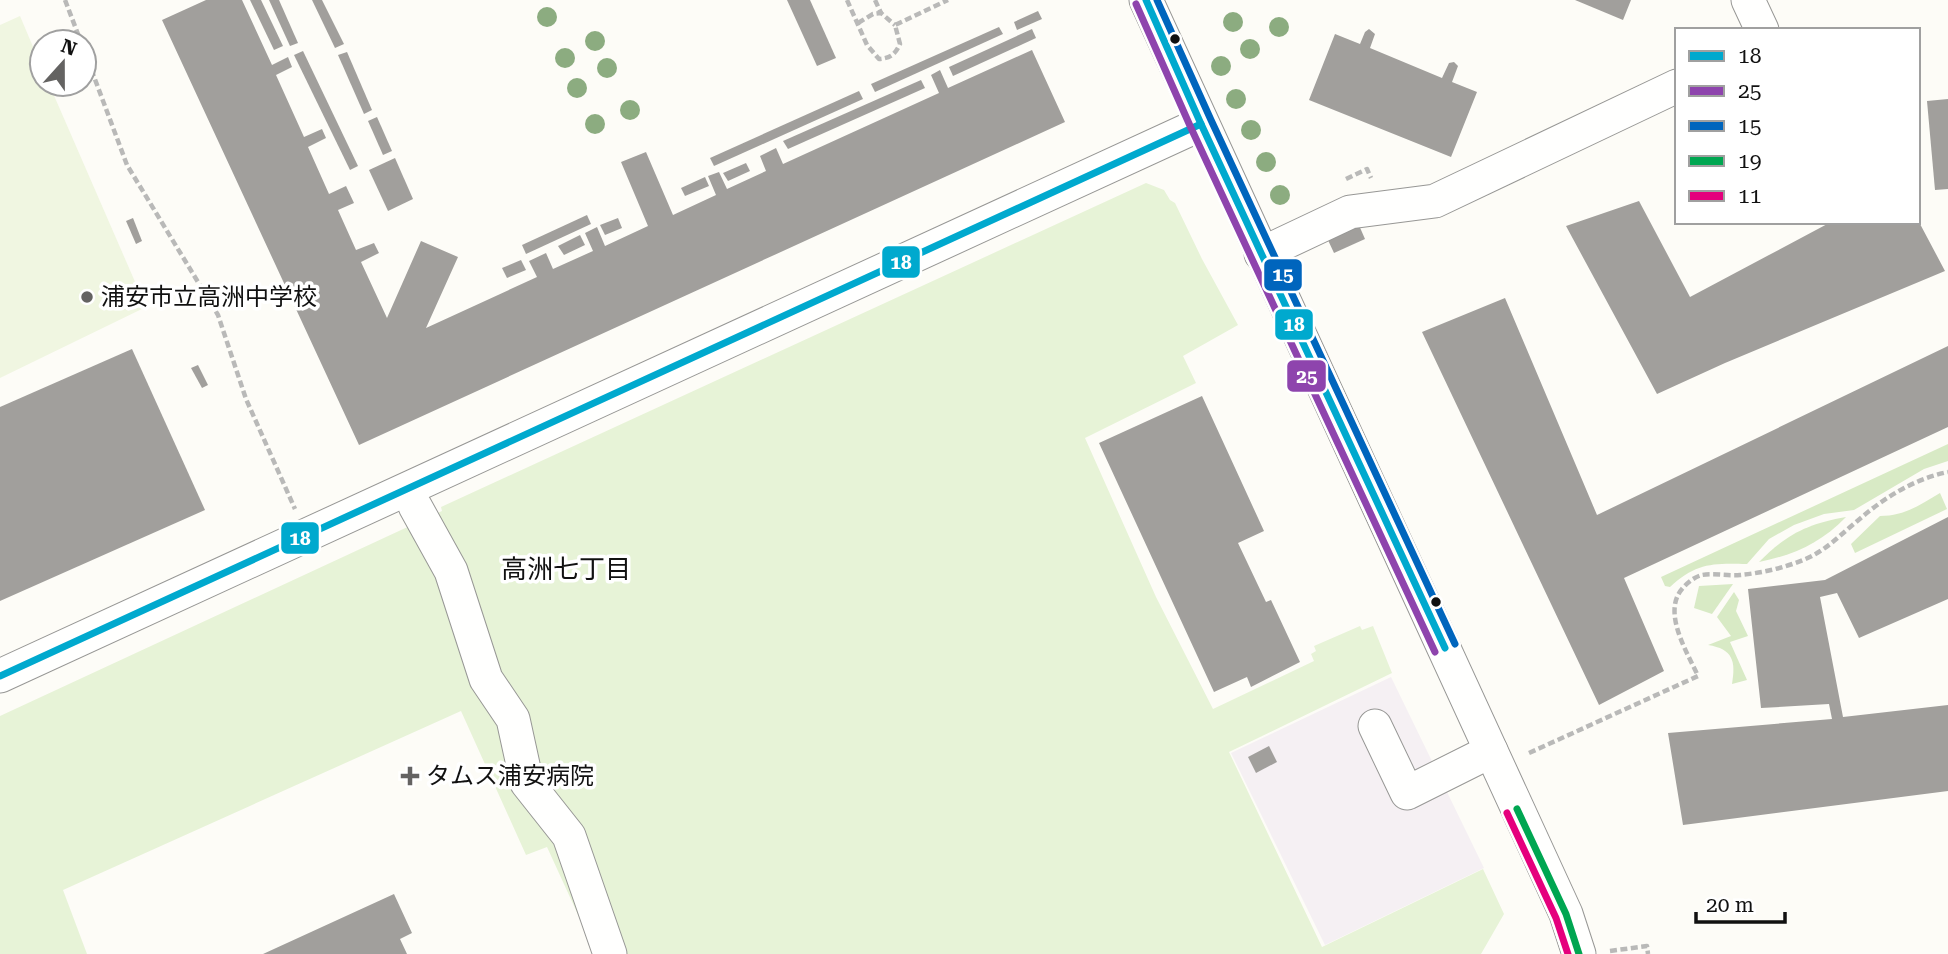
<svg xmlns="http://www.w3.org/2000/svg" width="1948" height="954" font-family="'Roboto Serif','Noto Sans JP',serif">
<rect width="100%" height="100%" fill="#fdfcf7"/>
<polygon fill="#f5f0f3" points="1391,677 1484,868 1325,945 1231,753"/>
<polygon fill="#e7f3d7" points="1146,183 1164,190 1170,200 1175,203 1202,259 1238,325 1183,356 1196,383 1085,438 1156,597 1213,709 1314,661 1311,654 1316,651 1314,646 1360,626 1362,630 1373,626 1392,673 1229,752 1322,947 1483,869 1504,914 1481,954 596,954 547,847 526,855 461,711 63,890 87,954 0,954 0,716 442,511 441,507"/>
<g fill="#d8eac5">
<path d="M 1948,444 L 1948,461 L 1924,469 L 1854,510 L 1824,514 L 1794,525 L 1769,539 L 1747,564 C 1712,563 1696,563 1670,587 L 1665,586 L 1661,577 Z"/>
<path d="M 1940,493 L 1947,509 L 1855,553 L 1851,544 L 1880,516 C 1904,516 1920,505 1940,493 Z"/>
<path d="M 1846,517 C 1821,543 1794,555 1759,562 C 1787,534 1807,524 1846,517 Z"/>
<polygon points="1733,584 1712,614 1694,608 1699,586"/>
<path d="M 1734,592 L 1739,600 L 1736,611 L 1748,636 L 1730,642 L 1747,680 L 1732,684 C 1736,661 1733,649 1708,645 L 1731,636 L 1717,617 Z"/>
</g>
<polygon fill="#f0f6e1" points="20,16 42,68 42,84 49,84 146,307 0,378 0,25"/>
<g fill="#a19f9c">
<polygon points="206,0 242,0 272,65 288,57 292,67 276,75 304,137 322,129 326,138 308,147 329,194 346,186 354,203 338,210 356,250 374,243 379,253 361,262 387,318 421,241 458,257 426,328 537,277 529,261 546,253 553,269 593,251 585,233 597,227 605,246 648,226 621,162 646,152 673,215 716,195 708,176 719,172 727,189 766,171 760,156 776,148 783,164 939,93 931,75 940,70 948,88 1032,50 1065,122 359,445 162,20"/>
<polygon points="250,0 261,0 283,46 274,50"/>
<polygon points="269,0 279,0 298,43 290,46"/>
<polygon points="312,0 322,0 344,44 335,48"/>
<polygon points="787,0 810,0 836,58 817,66"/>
<polygon points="1575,0 1631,0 1623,20"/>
<polygon points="1038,11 1042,19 1017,30 1014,22"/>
<polygon points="999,27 1003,34 875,92 871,84"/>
<polygon points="1032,29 1036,38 953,76 949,67"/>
<polygon points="1369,29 1375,34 1370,48 1442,78 1449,63 1454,62 1458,66 1452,82 1477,92 1451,157 1309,100 1335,34 1360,44 1365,32"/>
<polygon points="303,51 358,166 350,170 294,55"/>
<polygon points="347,52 372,110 364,114 338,55"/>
<polygon points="921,80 925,88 788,149 783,141"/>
<polygon points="859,91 863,99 714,166 710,158"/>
<polygon points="1948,99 1948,189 1935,190 1927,101"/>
<polygon points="377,117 392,151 383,155 368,121"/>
<polygon points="395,158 413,199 388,211 369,170"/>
<polygon points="746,163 750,171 728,181 723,173"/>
<polygon points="705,177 709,186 685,196 681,188"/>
<polygon points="1639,201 1690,297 1831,222 1919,222 1945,271 1725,363 1657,394 1566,226"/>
<polygon points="587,215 591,224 526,254 522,245"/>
<polygon points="133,218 142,241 136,244 126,221"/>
<polygon points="618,218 622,228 605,235 600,225"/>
<polygon points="1358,223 1365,239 1334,253 1327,238"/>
<polygon points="580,235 585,245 564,255 558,246"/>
<polygon points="521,260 526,270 507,278 502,268"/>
<polygon points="1505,298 1597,515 1948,346 1948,427 1624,578 1664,671 1599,705 1422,332"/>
<polygon points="132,349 205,510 0,601 0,407"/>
<polygon points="198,365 208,385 202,388 191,368"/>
<polygon points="1202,396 1264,531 1238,543 1266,602 1271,600 1300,662 1251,687 1247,677 1214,692 1099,443"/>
<polygon points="1948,517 1948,599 1859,638 1837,593 1820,597 1843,717 1948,705 1948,791 1683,825 1668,733 1832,719 1829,704 1761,708 1748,589 1825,580"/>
<polygon points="1269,746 1277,762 1256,773 1248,757"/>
<polygon points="394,894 412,933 400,939 407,954 263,954"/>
</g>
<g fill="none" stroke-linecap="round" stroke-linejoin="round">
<defs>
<g id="minor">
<polyline points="1146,0 1566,914 1579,954"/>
<polyline points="1748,0 1762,30"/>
<polyline points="1261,254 1350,212 1435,201 1677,86"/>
<polyline points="415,506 451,571 486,679 513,719 527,783 569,836 610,954"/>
<polyline points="0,676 1201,124"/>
<polyline points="1375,726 1407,793 1491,751"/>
</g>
</defs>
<use href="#minor" stroke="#979795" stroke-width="35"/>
<g stroke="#b9b9b8" stroke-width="4.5" stroke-dasharray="7 3.5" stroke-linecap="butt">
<polyline points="65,0 81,42"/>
<path d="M 847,0 L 867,45 L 879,59 C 890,58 895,55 900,44 L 895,25 L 948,0"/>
<polyline points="875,0 881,13"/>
<polyline points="858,23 873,14 881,13 895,25"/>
<polyline points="84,50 127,165 218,315 246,399 295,509"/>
<polyline points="1346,179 1367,169 1371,178"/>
<path d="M 1529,753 L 1698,676 C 1688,654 1666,619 1678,595 C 1682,587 1693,577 1702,575 C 1714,573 1728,576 1740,575 C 1761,573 1784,568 1803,560 C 1824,552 1838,537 1855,523 C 1882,499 1913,479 1948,472"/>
<polyline points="1610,951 1647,946 1648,954"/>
</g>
<use href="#minor" stroke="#fffffe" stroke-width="33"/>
<defs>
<g id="bus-1">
<polyline points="1146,0 1201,124 1445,648"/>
<polyline points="0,676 1201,124"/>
</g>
<polyline id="bus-2" points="1136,4 1191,128 1435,652"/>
<polyline id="bus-3" points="1157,0 1211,120 1455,644"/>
<polyline id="bus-4" points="1517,809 1566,914 1579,954"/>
<polyline id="bus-5" points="1507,813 1556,918 1568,954"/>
</defs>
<use href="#bus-1" stroke="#fff" stroke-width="12"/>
<use href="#bus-2" stroke="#fff" stroke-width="12"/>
<use href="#bus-3" stroke="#fff" stroke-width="12"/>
<use href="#bus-4" stroke="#fff" stroke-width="12"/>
<use href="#bus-5" stroke="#fff" stroke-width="12"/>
<use href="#bus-1" stroke="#00a9ce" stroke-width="7"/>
<use href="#bus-2" stroke="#8e44ad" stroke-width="7"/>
<use href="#bus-3" stroke="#0065bd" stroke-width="7"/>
<use href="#bus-4" stroke="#00a651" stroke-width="7"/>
<use href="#bus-5" stroke="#e5007d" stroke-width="7"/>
</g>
<g fill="#8cac80">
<circle cx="547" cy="17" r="10"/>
<circle cx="1233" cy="22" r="10"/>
<circle cx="1279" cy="27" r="10"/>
<circle cx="595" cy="41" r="10"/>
<circle cx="1250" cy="49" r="10"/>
<circle cx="565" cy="58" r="10"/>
<circle cx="1221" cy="66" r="10"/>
<circle cx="607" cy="68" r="10"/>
<circle cx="577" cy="88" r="10"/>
<circle cx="1236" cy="99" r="10"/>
<circle cx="630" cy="110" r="10"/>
<circle cx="595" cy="124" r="10"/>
<circle cx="1251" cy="130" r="10"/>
<circle cx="1266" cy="162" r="10"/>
<circle cx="1280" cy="195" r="10"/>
</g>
<g fill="#111" stroke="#fff" stroke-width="2.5">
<circle cx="1175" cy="39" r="6"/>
<circle cx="1436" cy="602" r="6"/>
</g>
<g fill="#646362" stroke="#fff" stroke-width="2.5">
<circle cx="87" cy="297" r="7"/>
<path d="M406.5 765.5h7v7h7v7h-7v7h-7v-7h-7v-7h7z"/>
</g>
<g text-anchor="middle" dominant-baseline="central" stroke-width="7" stroke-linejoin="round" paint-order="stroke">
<g font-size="24" fill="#111" stroke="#fff" text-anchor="start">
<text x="101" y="297">浦安市立高洲中学校</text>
<text x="426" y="776">タムス浦安病院</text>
</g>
<g font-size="26" fill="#111" stroke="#fff">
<text x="566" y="569">高洲七丁目</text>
</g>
</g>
<g stroke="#fff" stroke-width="2.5">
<rect x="881" y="245" width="40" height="34" rx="7" fill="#00a9ce"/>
<rect x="1263" y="258" width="40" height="34" rx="7" fill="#0065bd"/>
<rect x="1274" y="308" width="40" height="33" rx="7" fill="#00a9ce"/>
<rect x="1286" y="359" width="41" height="34" rx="7" fill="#8e44ad"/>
<rect x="280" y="521" width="40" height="34" rx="7" fill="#00a9ce"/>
</g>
<g font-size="19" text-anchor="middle" font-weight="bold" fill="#fff">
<text x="901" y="269">18</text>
<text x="1283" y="281">15</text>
<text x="1294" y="331">18</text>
<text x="1307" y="383">25</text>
<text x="300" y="545">18</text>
</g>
<rect x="1675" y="28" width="245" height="196" fill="#ffffff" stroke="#a0a0a0" stroke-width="2"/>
<rect x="1689" y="51" width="35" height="10" fill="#00a9ce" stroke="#a0a0a0" stroke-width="2"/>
<text x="1738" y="63" font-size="21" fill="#111111">18</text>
<rect x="1689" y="86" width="35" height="10" fill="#8e44ad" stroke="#a0a0a0" stroke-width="2"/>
<text x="1738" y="98" font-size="21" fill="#111111">25</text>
<rect x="1689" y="121" width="35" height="10" fill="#0065bd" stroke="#a0a0a0" stroke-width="2"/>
<text x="1738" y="133" font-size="21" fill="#111111">15</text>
<rect x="1689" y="156" width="35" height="10" fill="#00a651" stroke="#a0a0a0" stroke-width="2"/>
<text x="1738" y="168" font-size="21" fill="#111111">19</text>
<rect x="1689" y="191" width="35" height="10" fill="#e5007d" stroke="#a0a0a0" stroke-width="2"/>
<text x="1738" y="203" font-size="21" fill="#111111">11</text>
<g transform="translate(63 63) rotate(21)"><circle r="33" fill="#ffffff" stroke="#a0a0a0" stroke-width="2"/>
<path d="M0-5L12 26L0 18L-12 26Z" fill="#646362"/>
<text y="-10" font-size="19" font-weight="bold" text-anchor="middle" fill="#111111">N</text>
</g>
<path d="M1696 912v10h89v-10" fill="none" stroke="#111111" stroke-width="3.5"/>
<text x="1706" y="912" font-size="21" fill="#111111" stroke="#ffffff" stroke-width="5" paint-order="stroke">20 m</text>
</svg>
